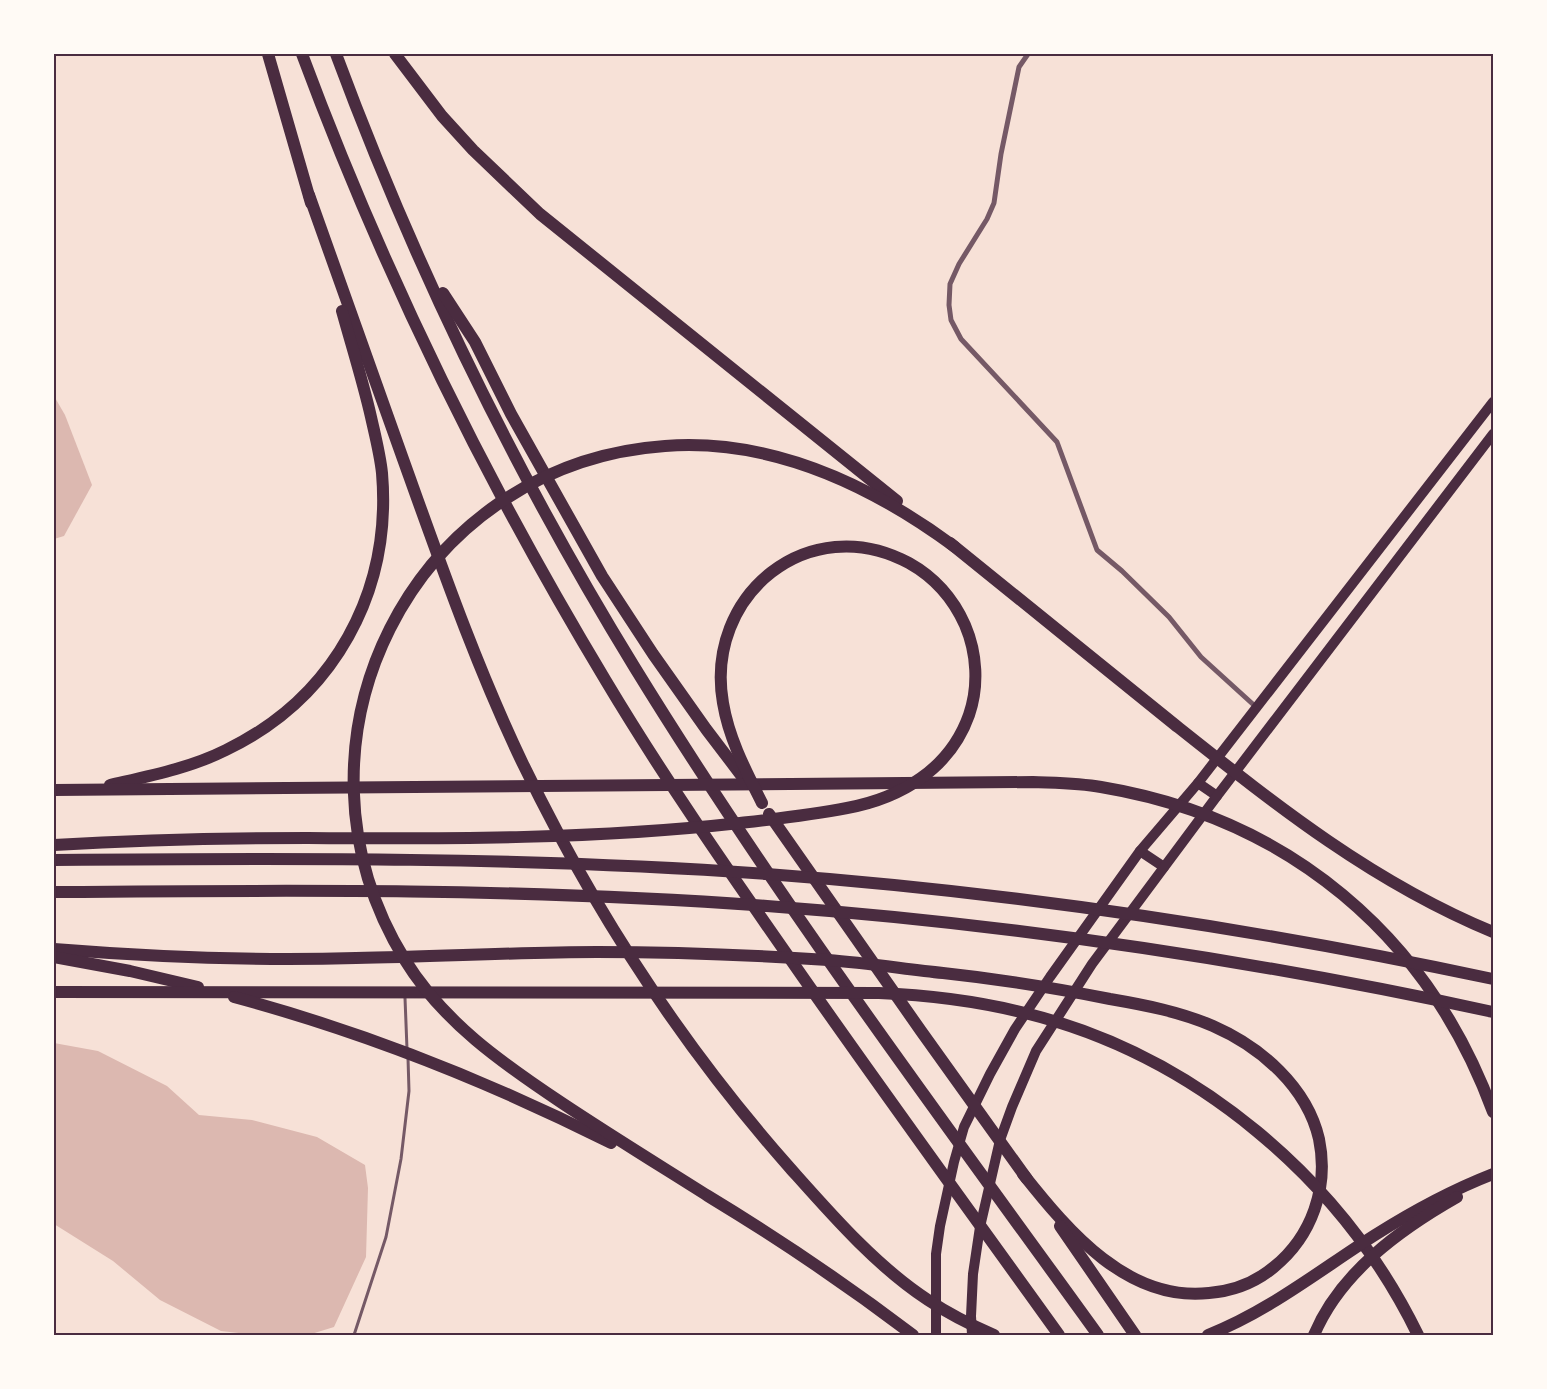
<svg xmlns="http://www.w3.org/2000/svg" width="1547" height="1389" font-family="'Source Sans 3',sans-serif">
<rect width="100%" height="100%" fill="#f7e1d7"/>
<g fill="#dcb8b0">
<polygon points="54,396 65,415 92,485 64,536 54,539"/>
<polygon points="54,1043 98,1051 167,1086 199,1115 252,1120 317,1137 365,1165 368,1188 366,1257 334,1327 308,1335 257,1335 221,1331 160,1300 113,1261 54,1224"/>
</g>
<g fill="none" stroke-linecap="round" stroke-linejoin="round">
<g stroke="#755966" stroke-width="3">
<polyline points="405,998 407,1049"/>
<polyline points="354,1335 386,1237 401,1159 409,1091 408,1058"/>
</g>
<polyline stroke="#755966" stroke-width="5" points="1028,54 1019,67 1001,154 994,203 987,219 959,264 950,284 949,305 951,320 961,339 1057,442 1097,550 1122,571 1169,617 1201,657 1256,707"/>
<g stroke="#4a2c40" stroke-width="10">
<polyline points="1198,783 1217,796"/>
<polyline points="1140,851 1164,867"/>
<polyline points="936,1335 936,1254 940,1226 954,1162 964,1127 990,1074 1015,1029 1050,977 1140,851 1198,783 1493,402"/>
<polyline points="972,1335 971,1316 973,1274 980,1227 1000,1140 1012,1107 1036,1051 1092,964 1217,796 1493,434"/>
</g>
<g stroke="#4a2c40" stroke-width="12">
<polyline points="268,54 311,203"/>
<path d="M 302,54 C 383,272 486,482 606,681 C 664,778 728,870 793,963 C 880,1088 970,1211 1059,1335"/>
<path d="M 336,54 C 415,267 516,474 635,668 C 777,899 940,1116 1098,1335"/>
<polyline points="395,54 442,116 473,150 540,214 897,501"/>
<path d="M 309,195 C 340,283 372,371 403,459 C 440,562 476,666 523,764 C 593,909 683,1047 790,1168 C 831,1214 876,1266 928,1300 C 949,1314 971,1325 994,1335"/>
<polyline points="443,293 475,342 511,414 602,576 653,654 706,729 744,779"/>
<path d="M 950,543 C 1025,603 1099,664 1174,724 C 1276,805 1372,882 1493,932"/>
<path d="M 110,785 C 149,776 190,768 226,750 C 334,698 392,592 382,473 C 380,454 375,435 371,417 C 363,382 352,347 342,311"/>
<path d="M 54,790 L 1033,782 C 1056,783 1079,783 1101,787 C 1288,818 1428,935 1493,1112"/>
<polyline points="769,814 921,1031 1027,1179"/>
<path d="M 54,845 C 138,840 223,838 308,838 C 452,839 596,839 740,823 C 775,819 811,815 847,808 C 901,798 950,769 969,715 C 979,686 977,653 965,625 C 953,598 934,577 909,563 C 809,509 704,595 723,703 C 729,739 746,771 762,803"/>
<path d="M 54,860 C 292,858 529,857 767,874 C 1011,892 1253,928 1493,979"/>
<path d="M 54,892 C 291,890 529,888 767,906 C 1011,924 1253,960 1493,1012"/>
<path d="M 54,949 C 154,957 255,961 356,958 C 436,957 517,952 597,952 C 674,952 751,955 828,960 C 867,963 905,969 943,973 C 999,979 1055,988 1110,999 C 1145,1005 1181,1012 1213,1026 C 1261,1047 1307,1087 1319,1139 C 1329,1187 1312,1236 1274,1267 C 1256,1282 1233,1291 1209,1293 C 1128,1302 1069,1232 1023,1174"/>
<polyline points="54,957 130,971 198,987"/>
<path d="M 54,992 L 879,993 C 928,995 977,1001 1025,1013 C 1195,1055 1342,1179 1418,1335"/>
<path d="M 234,997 C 364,1032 490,1082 611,1143"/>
<polyline points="1060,1226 1135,1335"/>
<path d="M 913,1335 C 847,1285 779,1239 708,1196 C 659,1165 610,1135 562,1103 C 502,1063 443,1022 405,960 C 272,744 411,464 665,446 C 772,438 871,485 955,547"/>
<path d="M 1208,1335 C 1269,1311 1320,1270 1375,1235 C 1413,1211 1452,1190 1493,1174"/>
<path d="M 1314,1335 C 1340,1273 1399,1230 1457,1197"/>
</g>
</g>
<rect width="1547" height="1389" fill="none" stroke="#fffaf5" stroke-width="110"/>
<rect x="55" y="55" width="1437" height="1279" fill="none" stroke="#4a2c40" stroke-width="2"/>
</svg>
